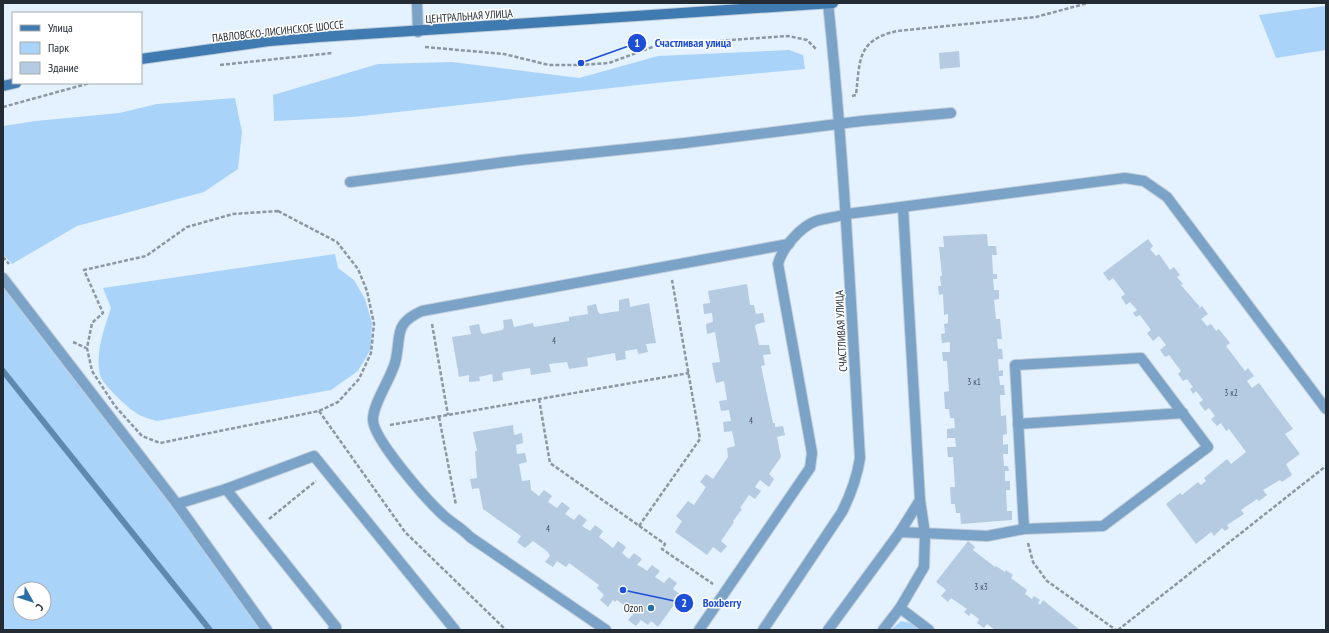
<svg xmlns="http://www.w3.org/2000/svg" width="1329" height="633" font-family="'PT Sans Narrow',sans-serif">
<rect width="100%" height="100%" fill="#e4f2ff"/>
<g fill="#aad3fa" fill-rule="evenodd">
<polygon points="1326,6 1326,50 1276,58 1259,15"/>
<polygon points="789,50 803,55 805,69 656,83 353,117 274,121 273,95 378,64 452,62 579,78 658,56"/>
<polygon points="235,98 242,132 238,169 204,192 77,226 12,264 3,254 3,126 36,121 119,113 157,104"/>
<path d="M 335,254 L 338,268 L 354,280 L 365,299 L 372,323 L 371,349 L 358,371 L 331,390 L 157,421 C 150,419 142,417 136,413 C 128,408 102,384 100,375 C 95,353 104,329 111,308 L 103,288 Z"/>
<path d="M 3,278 L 267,630 L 3,630 ZM 20,589 L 44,589 L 44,613 L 20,613 Z"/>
<polygon points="901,621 910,623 920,630 891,630"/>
</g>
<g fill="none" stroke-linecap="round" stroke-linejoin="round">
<polyline stroke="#6089ae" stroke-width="6" points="3,371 210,630"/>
</g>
<g fill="#b5cbe1">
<polygon points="959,51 960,67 940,69 939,53"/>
<polygon points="987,234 988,246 996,246 997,255 992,255 993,274 997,274 997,279 993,279 994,290 999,290 999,299 994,300 996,319 1000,319 1002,339 997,339 998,349 1002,349 1003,359 998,359 999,371 1003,370 1003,376 999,376 1000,385 1004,385 1005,395 1000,395 1001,416 1006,415 1007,434 1003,435 1003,445 1008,444 1008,454 1003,454 1004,466 1008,466 1009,471 1005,471 1005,481 1010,481 1010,490 1006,490 1007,511 1012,511 1012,520 961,524 960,513 956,513 955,504 951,504 950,487 955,487 953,457 948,457 947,447 956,447 955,438 947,438 947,429 955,428 954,418 950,418 949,409 945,409 944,392 949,391 947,361 943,361 942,352 950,352 950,342 942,343 941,334 945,333 944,324 948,323 948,314 944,315 943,294 939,295 938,286 941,286 940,276 942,276 939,247 944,247 943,236"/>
<polygon points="1148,239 1153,246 1150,249 1156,256 1159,254 1170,270 1174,267 1180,275 1177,277 1183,284 1181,285 1200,307 1196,311 1202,306 1208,314 1201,319 1207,326 1211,324 1216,331 1219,329 1230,343 1226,346 1245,371 1248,368 1254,376 1247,381 1252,388 1259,383 1293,429 1285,434 1300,454 1286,464 1292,475 1282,482 1277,477 1280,480 1263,490 1267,495 1259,501 1257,499 1241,510 1244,514 1227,525 1229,528 1225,531 1222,528 1214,536 1211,532 1196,544 1166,504 1180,493 1182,495 1198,482 1201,485 1206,481 1204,478 1227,459 1231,464 1246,452 1229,429 1226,431 1221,423 1217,426 1211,419 1215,416 1209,408 1205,411 1199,403 1203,400 1196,391 1193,394 1190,389 1193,387 1187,379 1183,381 1178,374 1181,371 1169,355 1165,357 1160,350 1166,345 1159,336 1153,341 1147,333 1151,330 1140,315 1136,317 1133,313 1137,310 1130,302 1126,305 1121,297 1125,294 1113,278 1109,281 1103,273"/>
<polygon points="747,284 750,305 754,305 756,314 763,313 765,322 757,324 755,326 759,345 769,345 771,354 763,355 765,365 761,366 773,423 775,423 775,427 783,426 785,435 777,437 781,457 769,474 774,479 769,487 760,480 755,487 761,491 755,499 749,495 740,508 742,509 733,521 734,522 721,541 727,546 721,553 713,547 707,555 675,532 682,521 676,516 688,501 694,505 706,487 700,482 706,474 713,479 728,457 727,448 735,446 732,431 724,432 723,422 731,421 729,410 721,411 719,401 727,400 724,381 716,383 712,363 720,362 715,332 707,334 706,324 713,322 712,313 704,314 703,304 710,303 708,291"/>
<polygon points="629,298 630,307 649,303 656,343 646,344 648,352 638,354 637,349 625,351 626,359 616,361 615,353 587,358 588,366 569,369 567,362 549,364 551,372 531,375 530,368 504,372 502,373 503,380 493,382 492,374 479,377 480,381 469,382 469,375 459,377 452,337 471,334 469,326 479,324 481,332 483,334 502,330 504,328 503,320 512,319 514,327 533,323 534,327 569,321 569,317 588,314 587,306 596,304 598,312 600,314 619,311 619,300"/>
<polygon points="513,425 514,435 522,433 523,443 516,445 517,454 525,453 527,462 519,464 522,481 530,480 531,490 539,496 544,490 552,496 548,502 557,508 562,502 570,508 565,514 574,520 579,514 587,520 582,526 590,531 595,525 603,531 599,537 613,548 618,541 626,547 622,553 629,559 634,553 642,559 637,565 643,568 647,571 652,565 660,571 655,577 664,583 669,577 677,583 673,589 681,595 658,627 651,621 648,625 641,620 636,626 628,620 633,614 629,609 617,600 615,602 613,600 608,607 600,600 604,595 597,588 599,585 569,563 566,567 557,561 553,567 545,562 550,556 548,552 533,541 525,548 517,542 521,536 483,509 479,488 472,489 470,479 477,478 475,451 477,451 473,432"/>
<polygon points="968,541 975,547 973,550 995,567 996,566 1005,572 1006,570 1013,575 1011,578 1027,590 1025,594 1032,599 1034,596 1040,600 1038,603 1040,605 1043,600 1080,630 995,630 987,624 984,628 977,623 979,619 971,613 969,616 964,612 967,609 951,598 948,602 941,596 946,590 936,582"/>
</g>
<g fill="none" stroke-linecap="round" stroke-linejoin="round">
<defs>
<g id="lane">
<polyline points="350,182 521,160 685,143 862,121 951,113"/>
<polyline points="1018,424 1183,413"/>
<polyline points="226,489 314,456 455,630"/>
<polyline points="177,504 226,489 336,627 333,630"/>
<polyline points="900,532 987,536 1024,529 1103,526 1208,447 1141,358 1015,365 1024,529"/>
<polyline points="900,608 924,567 925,534 920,500 903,207"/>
<path d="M 606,630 L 470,537 C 461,527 451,523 442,514 C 427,500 372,438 373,419 C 373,404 390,380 395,363 C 402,337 392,324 422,311 L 789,244"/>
<path d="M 699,630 L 810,468 L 812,453 L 778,264 C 782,248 800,227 816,221 C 826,218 837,217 847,214 L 1125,178 L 1144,181 L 1167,197 L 1326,409"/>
<polyline points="828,630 900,532 920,500"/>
<polyline points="883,630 900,608 929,630"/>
</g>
<g id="street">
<polyline points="417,3 418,32"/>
<polyline points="3,278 177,504 267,630"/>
<path d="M 763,630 L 842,512 C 851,494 857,478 860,458 C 851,306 844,155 828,3"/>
</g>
<g id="secondary">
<polyline points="141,59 269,41 319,37 833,3"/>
<polyline points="3,86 16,83"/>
</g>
</defs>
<use href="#lane" stroke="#c1ceda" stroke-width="12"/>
<use href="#street" stroke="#c1ceda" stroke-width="12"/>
<use href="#secondary" stroke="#c1ceda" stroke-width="12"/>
<g stroke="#8b97a2" stroke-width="2.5" stroke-dasharray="4 2" stroke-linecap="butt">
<polyline points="425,47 504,54 549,65 580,65 609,63 658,45 788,36 807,40 816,49"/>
<polyline points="220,65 332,53"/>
<path d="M 852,96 L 856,95 C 860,60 857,40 897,31 L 1036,17 L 1088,3"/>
<polyline points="3,107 90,83"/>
<polygon points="278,211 337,242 358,269 367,291 374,324 371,353 359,379 338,402 319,411 160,443 142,436 115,406 92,371 87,348 92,323 103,313 84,270 146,256 187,227 233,214"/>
<polyline points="3,257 9,264"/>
<polyline points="432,324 448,415"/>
<polyline points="73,342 86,348"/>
<polyline points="539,399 550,463 665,544 662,549 713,584"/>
<polyline points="319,411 405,532 506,630"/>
<polyline points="439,417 456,505"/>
<polyline points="390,425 689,373"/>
<polyline points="269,519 316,481"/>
<polyline points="639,526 700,439 672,280"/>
<polyline points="1028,543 1033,562 1047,581 1116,630"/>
<polyline points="1118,630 1326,466"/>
</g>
<use href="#lane" stroke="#7ba2c7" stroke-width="10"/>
<use href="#street" stroke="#7ba2c7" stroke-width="10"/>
<use href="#secondary" stroke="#3f7bb0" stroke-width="10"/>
</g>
<circle fill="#2c6da3" stroke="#fff" stroke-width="1.5" cx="651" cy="608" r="4"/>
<g text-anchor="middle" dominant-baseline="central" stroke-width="3" stroke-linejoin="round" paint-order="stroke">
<g font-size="9" fill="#48535f">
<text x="554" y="340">4</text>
<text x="974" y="381">3 к1</text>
<text x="1231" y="392">3 к2</text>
<text x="751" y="420">4</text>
<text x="548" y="528">4</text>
<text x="981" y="586">3 к3</text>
</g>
<g font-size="11" fill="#232b34" stroke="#fff">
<text transform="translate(469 16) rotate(-4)">ЦЕНТРАЛЬНАЯ УЛИЦА</text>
<text transform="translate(278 31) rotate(-6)">ПАВЛОВСКО-ЛИСИНСКОЕ ШОССЕ</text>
<text transform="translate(841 331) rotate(-93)">СЧАСТЛИВАЯ УЛИЦА</text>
</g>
<g font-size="11" fill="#232b34" stroke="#fff" text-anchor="end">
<text x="643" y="608">Ozon</text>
</g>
</g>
<path fill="none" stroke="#1d4ed8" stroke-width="1.5" d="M581 63L637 43M623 590L684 603"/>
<g fill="#1d4ed8" stroke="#fff" stroke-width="1.5">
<circle cx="581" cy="63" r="4"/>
<circle cx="623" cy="590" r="4"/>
<circle cx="637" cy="43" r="10"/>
<circle cx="684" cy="603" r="10"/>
</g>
<g font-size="12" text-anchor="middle" font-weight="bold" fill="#fff">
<text x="637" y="47">1</text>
<text x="684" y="607">2</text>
</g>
<g font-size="12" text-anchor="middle" font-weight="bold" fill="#1d4ed8" stroke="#fff" stroke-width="3" stroke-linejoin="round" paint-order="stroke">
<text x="693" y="47">Счастливая улица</text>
<text x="722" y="607">Boxberry</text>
</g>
<rect width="1329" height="633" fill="none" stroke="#232b34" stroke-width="8"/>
<rect x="12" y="12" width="130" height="72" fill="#ffffff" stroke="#a7aaae"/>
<rect x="20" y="25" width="20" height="6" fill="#3f7bb0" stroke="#a7aaae"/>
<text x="48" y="32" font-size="12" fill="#232b34">Улица</text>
<rect x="20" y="42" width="20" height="12" fill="#aad3fa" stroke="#a7aaae"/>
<text x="48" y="52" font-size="12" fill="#232b34">Парк</text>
<rect x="20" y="62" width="20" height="12" fill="#b5cbe1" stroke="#a7aaae"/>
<text x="48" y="72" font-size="12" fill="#232b34">Здание</text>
<g transform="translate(32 601) rotate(129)"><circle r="19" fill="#ffffff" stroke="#a7aaae"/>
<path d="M0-3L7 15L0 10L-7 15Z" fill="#2c6da3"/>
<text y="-6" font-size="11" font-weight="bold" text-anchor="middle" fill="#232b34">С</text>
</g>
</svg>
